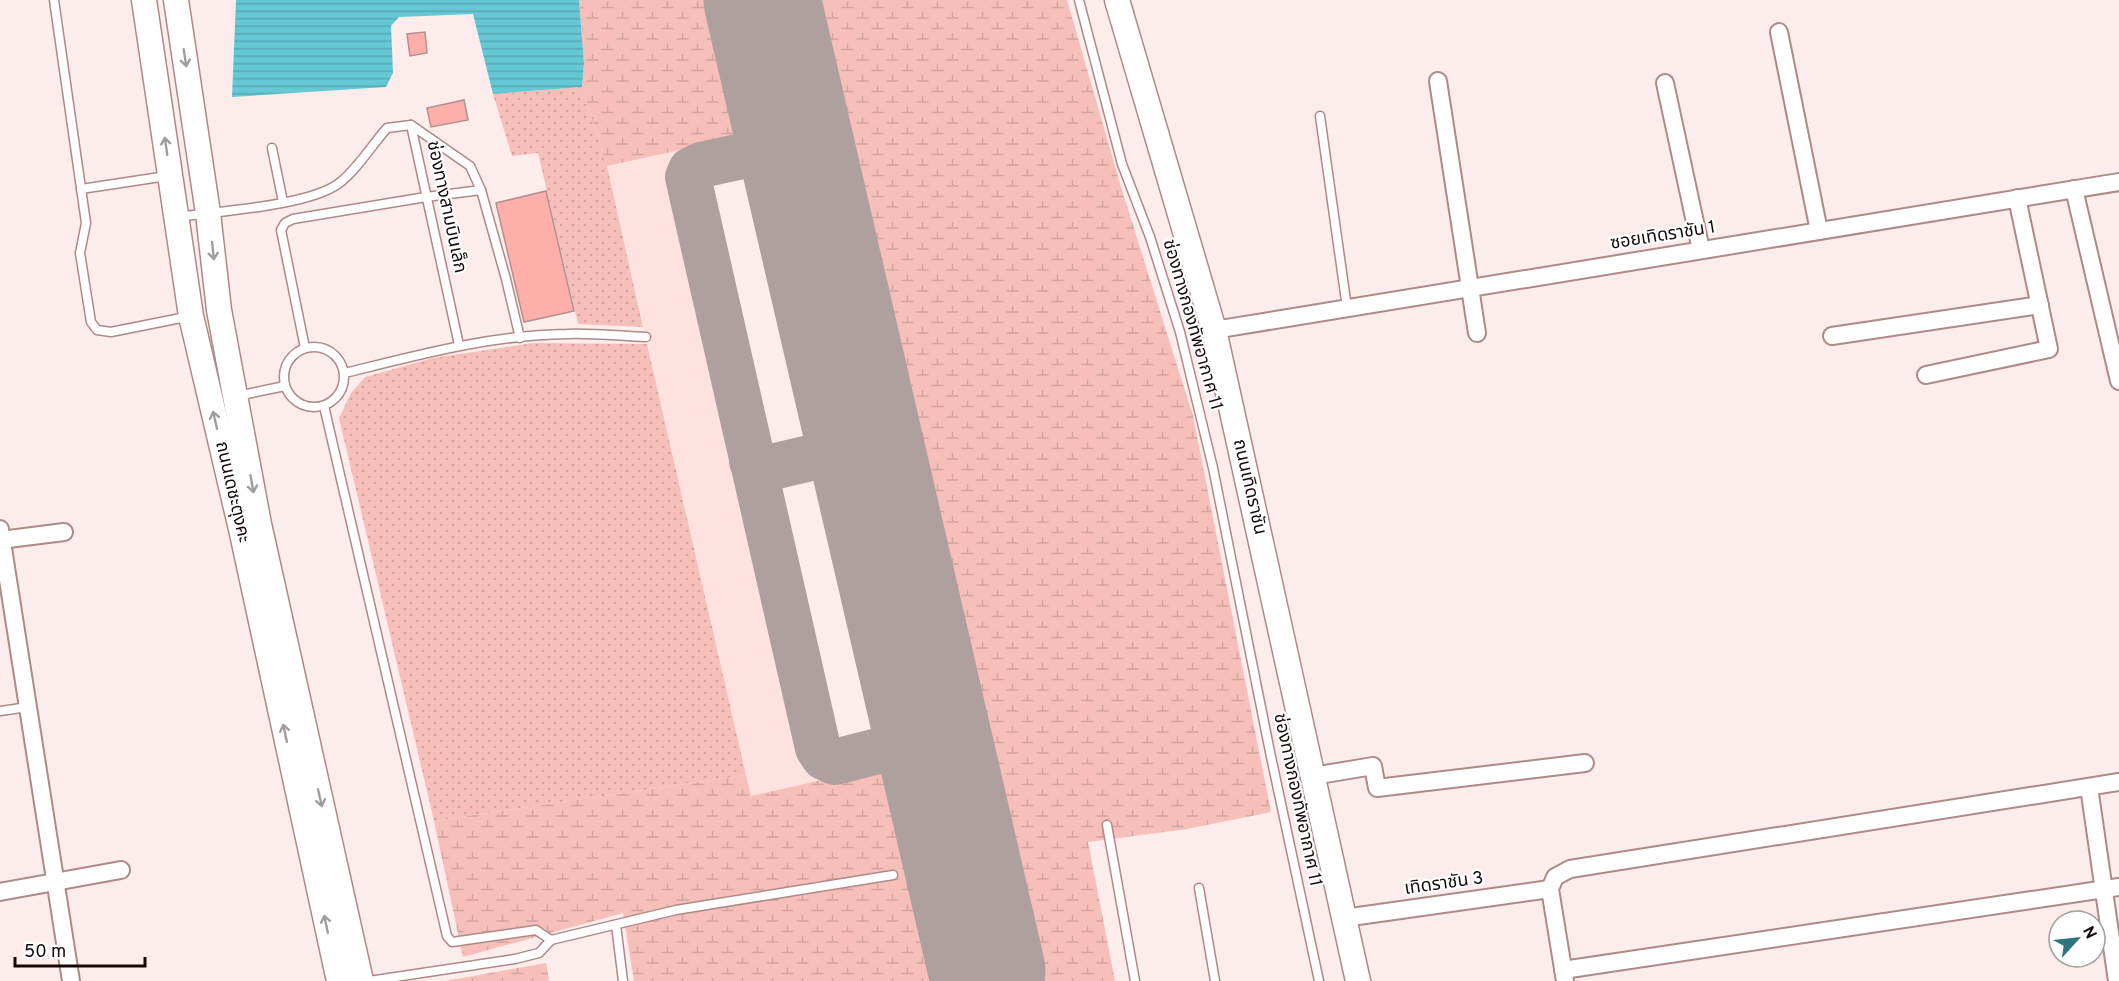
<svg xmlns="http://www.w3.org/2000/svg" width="2119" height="981" font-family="Overpass,'Noto Sans Thai',sans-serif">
<defs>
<pattern id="grass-dots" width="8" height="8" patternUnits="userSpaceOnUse" patternTransform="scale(1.5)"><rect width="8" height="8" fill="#f7bfba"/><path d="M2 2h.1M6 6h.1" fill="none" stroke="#d3a39e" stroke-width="1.8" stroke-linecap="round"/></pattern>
<pattern id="wetland-marsh" width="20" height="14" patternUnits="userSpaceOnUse" patternTransform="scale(1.5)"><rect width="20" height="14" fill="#f7bfba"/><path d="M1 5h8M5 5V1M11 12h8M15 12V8" fill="none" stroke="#d3a39e"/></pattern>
<pattern id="water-rules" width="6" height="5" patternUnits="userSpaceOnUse" patternTransform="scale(1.5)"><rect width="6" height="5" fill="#65c8d4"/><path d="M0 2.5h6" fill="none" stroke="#57aab4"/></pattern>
</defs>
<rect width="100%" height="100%" fill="#fceceb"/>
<polygon fill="#fee2df" points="762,132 768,165 701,180 763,452 832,436 839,470 775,485 833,738 898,723 906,761 751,796 607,166"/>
<g fill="url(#grass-dots)">
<polygon points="582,87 607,166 643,327 578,324 538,153 512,156 493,94"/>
<polygon points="534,343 647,344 746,775 434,821 339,418 351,393 365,377 433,358"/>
</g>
<g fill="url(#wetland-marsh)">
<polygon points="579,0 731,0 762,132 607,166 582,87 584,63"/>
<polygon points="796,0 1067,0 1121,187 1193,416 1271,812 1187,829 1088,842 1115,981 989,981 1021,973"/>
<polygon points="906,761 957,981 634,981 623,913 463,957 434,821 746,775 751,796"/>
<polygon points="546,963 549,981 445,981"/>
</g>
<polygon fill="url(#water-rules)" points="236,0 579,0 584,63 582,87 493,94 473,14 399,17 391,26 393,73 386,87 232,97"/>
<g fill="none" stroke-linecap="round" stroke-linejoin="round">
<g stroke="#aea09e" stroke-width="46">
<polyline points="791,129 781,144 770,150 701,165 691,170 688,177 818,748 824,757 835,762 913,742 919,742 937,755"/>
<polyline points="752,461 772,467 848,449 867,457"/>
</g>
<polyline stroke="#aea09e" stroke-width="117" points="762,0 987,971"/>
</g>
<g fill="#ffafaa" stroke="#b28f8c" stroke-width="1.5">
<polygon points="425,32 427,53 410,56 407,34"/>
<polygon points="464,100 468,120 431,127 427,108"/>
<polygon points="546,191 574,311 524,322 496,203"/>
</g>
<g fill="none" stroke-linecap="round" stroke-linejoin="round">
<defs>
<g id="lane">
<polyline points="54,0 86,223 80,253 91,322 97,330 111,332 191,316"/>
<polyline points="1079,0 1122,164 1150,237 1180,332 1213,468 1270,752 1319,981"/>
<polyline points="1320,116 1347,308"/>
<polyline points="411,125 470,166 481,190 506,279 520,338"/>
<polyline points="272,148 283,202"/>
<polyline points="81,189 167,176"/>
<path d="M 179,217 C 219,211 307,206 338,184 C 356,171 372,145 387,128 L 411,125 L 459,345"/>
<circle cx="314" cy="377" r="30"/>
<polyline points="305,348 281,230 285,223 293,219 426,197 481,190"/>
<path d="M 345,373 C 418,355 491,335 567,334 C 593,333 620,336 646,337"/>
<polyline points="237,396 285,386"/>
<polyline points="324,406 447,936 452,942 536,930 551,940 676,910 893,875"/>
<polyline points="0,711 28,707"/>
<polyline points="1107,825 1135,981"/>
<polyline points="1199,888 1215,981"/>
<polyline points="616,925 623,981"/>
<polyline points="369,981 515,959 539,953 551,940"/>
</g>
<g id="street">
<polyline points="1779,32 1819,231"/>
<polyline points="1438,81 1477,333"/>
<polyline points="1665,83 1701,250"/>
<polyline points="2074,189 2119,381"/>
<polyline points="1214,330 2119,182"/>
<polyline points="1832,336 2040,305"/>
<polyline points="1926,375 2049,349 2017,198"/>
<polyline points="0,529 71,981"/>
<polyline points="0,540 64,532"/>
<polyline points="1313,776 1373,766 1377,788 1585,763"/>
<polyline points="2089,787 2117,981"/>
<polyline points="0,892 121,870"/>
<polyline points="1344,918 1550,889"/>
<polyline points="1563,970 2119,887"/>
<polyline points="1565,981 1550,889 1555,877 1570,869 2119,782"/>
</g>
<g id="secondary">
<polyline points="144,0 191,316 241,529 339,981"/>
<polyline points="176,0 208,213 219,310 259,524 361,981"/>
<polyline points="1117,0 1214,330 1358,981"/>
</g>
</defs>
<use href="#lane" stroke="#ad8a87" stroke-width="11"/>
<use href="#street" stroke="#ad8a87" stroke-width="20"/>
<use href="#secondary" stroke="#ad8a87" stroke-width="27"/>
<use href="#lane" stroke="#fff" stroke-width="8"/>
<use href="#street" stroke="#fff" stroke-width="16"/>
<use href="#secondary" stroke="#fff" stroke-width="24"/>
</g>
<defs><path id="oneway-shaft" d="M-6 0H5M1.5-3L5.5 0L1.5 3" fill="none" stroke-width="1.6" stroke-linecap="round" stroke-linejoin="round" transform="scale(1.5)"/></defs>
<g stroke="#a19d9c">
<use href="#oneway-shaft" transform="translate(185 58) rotate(81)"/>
<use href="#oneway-shaft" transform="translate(166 146) rotate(-98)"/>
<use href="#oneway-shaft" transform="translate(213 251) rotate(84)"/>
<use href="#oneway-shaft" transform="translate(215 420) rotate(-103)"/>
<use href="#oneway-shaft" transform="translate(252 484) rotate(80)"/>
<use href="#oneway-shaft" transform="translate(285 733) rotate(-102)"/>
<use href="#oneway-shaft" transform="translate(320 798) rotate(77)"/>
<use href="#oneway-shaft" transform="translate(326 924) rotate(-102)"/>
</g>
<g text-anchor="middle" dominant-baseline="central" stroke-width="4.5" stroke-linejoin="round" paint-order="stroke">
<g font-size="18" fill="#150908" stroke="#fff">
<text transform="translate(446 207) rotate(78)">ช่องทางสามบินเล็ก</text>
<text transform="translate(1663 236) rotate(-9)">ซอยเทิดราชัน 1</text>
<text transform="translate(1192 325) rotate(74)">ช่องทางกองทัพอากาศ 11</text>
<text transform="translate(1249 487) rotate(77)">ถนนเทิดราชัน</text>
<text transform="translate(232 492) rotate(77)">ถนนเดชะตุงคะ</text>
<text transform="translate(1297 800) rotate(78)">ช่องทางกองทัพอากาศ 11</text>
<text transform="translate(1444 884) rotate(-8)">เทิดราชัน 3</text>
</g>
</g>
<g transform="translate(2077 939) rotate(63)"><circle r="28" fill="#ffffff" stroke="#a19d9c" stroke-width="1.5"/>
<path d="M0-4.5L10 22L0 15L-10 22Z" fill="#2c757d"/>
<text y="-9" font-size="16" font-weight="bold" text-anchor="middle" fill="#150908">N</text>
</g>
<path d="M15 957v9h130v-9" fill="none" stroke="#150908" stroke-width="3"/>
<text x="24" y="957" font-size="18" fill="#150908" stroke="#ffffff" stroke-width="4.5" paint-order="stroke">50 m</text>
</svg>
